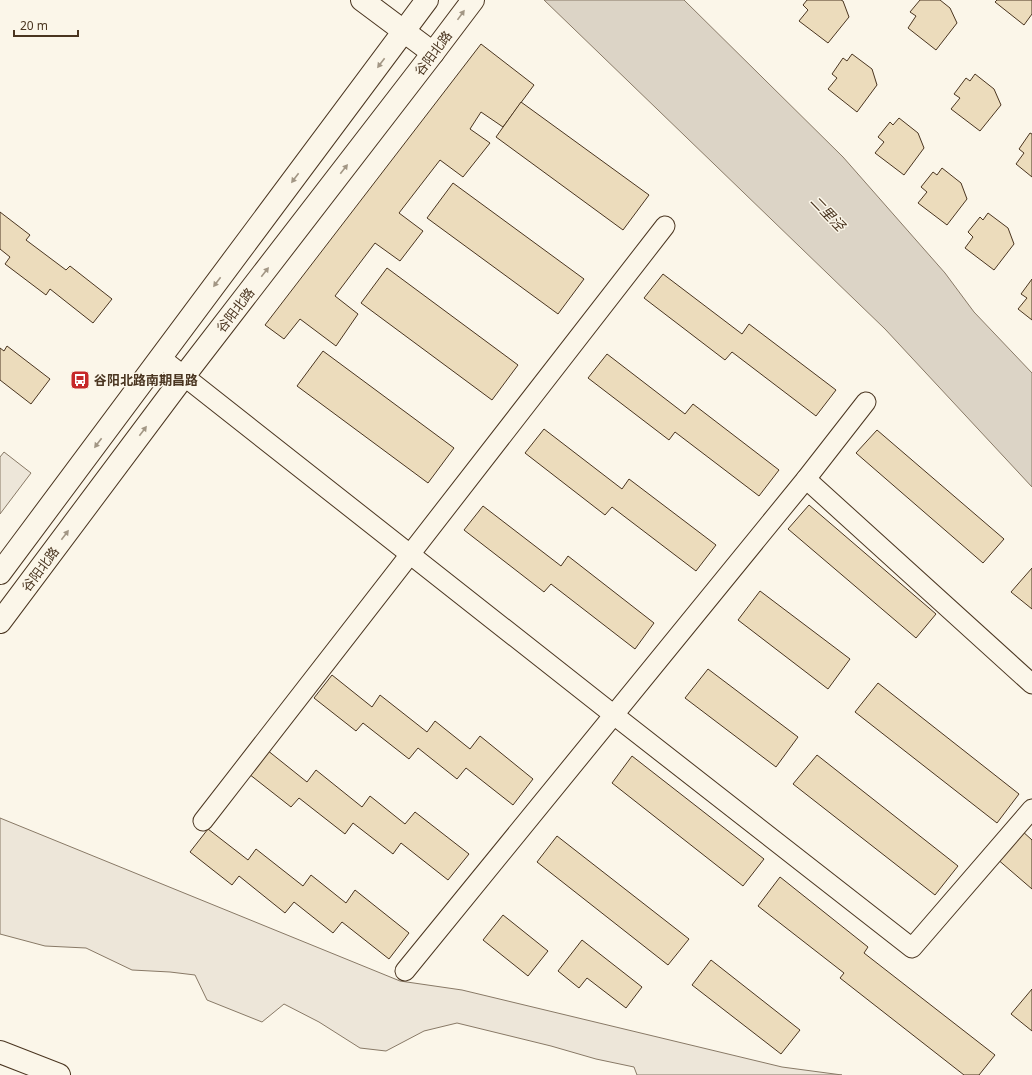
<svg xmlns="http://www.w3.org/2000/svg" width="1032" height="1075" font-family="'Noto Sans','Noto Sans SC',sans-serif">
<rect width="100%" height="100%" fill="#fbf6e9"/>
<g fill="#ede6d9" stroke="#887966">
<polygon points="4,452 31,473 0,514 0,457"/>
<polygon points="0,818 400,981 462,990 782,1067 842,1075 637,1075 634,1067 596,1059 551,1046 457,1023 424,1031 386,1051 360,1048 319,1022 284,1004 262,1022 207,1000 195,975 170,972 132,970 86,948 45,946 0,934"/>
</g>
<polygon fill="#dcd4c6" stroke="#887966" points="544,0 684,0 843,157 945,273 974,312 1032,373 1032,487 885,329"/>
<g fill="#ecdcbc" stroke="#4a3520">
<polygon points="807,0 841,0 843,1 849,17 828,43 799,21 808,10 803,5"/>
<polygon points="920,0 940,0 950,8 957,23 936,50 908,28 916,16 910,12"/>
<polygon points="997,0 1032,0 1032,14 1024,25 995,2"/>
<polygon points="481,44 534,85 503,127 481,112 470,129 490,143 463,177 440,160 399,213 423,231 400,261 375,243 335,296 358,314 336,346 300,319 284,339 265,325"/>
<polygon points="852,54 872,69 877,85 857,112 828,89 837,78 832,74 843,58 847,61"/>
<polygon points="975,74 994,89 1001,105 980,131 951,109 960,98 954,94 966,78 970,81"/>
<polygon points="521,102 649,195 623,230 496,137"/>
<polygon points="899,118 918,133 924,148 904,175 875,153 884,142 878,137 890,122 893,125"/>
<polygon points="1030,133 1032,134 1032,177 1016,164 1024,153 1019,149"/>
<polygon points="942,168 961,183 967,199 947,225 918,203 927,192 921,187 933,172 937,175"/>
<polygon points="453,183 584,279 558,314 427,218"/>
<polygon points="0,212 30,235 26,240 66,270 70,266 112,299 93,323 50,289 46,295 5,264 10,257 0,249"/>
<polygon points="988,213 1008,228 1014,244 994,270 965,248 973,237 968,232 980,217 983,220"/>
<polygon points="387,268 518,365 492,400 361,303"/>
<polygon points="663,274 742,334 749,324 836,390 816,416 732,352 725,360 644,298"/>
<polygon points="1032,279 1032,320 1018,309 1027,298 1021,294"/>
<polygon points="7,346 50,379 31,404 0,380 0,348 4,351"/>
<polygon points="323,351 454,448 428,483 297,386"/>
<polygon points="607,354 685,414 693,404 779,470 759,496 675,432 669,440 588,378"/>
<polygon points="544,429 622,489 629,479 716,545 696,571 612,507 605,515 525,453"/>
<polygon points="877,430 1004,539 983,563 856,453"/>
<polygon points="809,505 936,614 916,638 788,529"/>
<polygon points="483,506 561,566 568,556 654,623 635,649 551,584 544,592 464,530"/>
<polygon points="1032,568 1032,609 1011,592"/>
<polygon points="760,591 850,659 828,689 738,620"/>
<polygon points="708,669 798,737 776,767 685,698"/>
<polygon points="332,675 372,707 380,695 427,732 435,721 470,749 480,736 533,779 513,805 466,768 457,779 418,748 409,759 363,723 356,731 314,698"/>
<polygon points="878,683 1019,794 997,823 855,712"/>
<polygon points="267,750 307,782 316,770 362,807 370,796 405,824 415,812 469,854 448,880 401,843 393,854 353,823 345,834 299,798 291,807 249,774"/>
<polygon points="817,755 958,866 935,895 793,784"/>
<polygon points="632,756 764,859 743,886 612,783"/>
<polygon points="208,829 248,860 256,849 303,886 311,875 346,903 355,890 409,933 389,959 342,922 333,933 294,902 285,913 239,876 232,885 190,852"/>
<polygon points="1021,830 1032,840 1032,889 996,858"/>
<polygon points="557,836 689,939 668,965 537,862"/>
<polygon points="780,877 868,947 864,953 995,1055 979,1075 964,1075 840,978 844,973 758,906"/>
<polygon points="503,915 548,951 528,976 483,940"/>
<polygon points="582,940 642,987 626,1008 587,978 579,988 558,971"/>
<polygon points="711,960 800,1030 781,1054 692,985"/>
<polygon points="1032,989 1032,1031 1011,1014"/>
</g>
<g fill="none" stroke-linecap="round" stroke-linejoin="round">
<defs>
<g id="street">
<polyline points="161,358 614,715 912,948 1032,809"/>
<polyline points="806,479 1032,684"/>
<polyline points="203,821 665,226"/>
<polyline points="405,971 806,479 866,402"/>
</g>
<g id="secondary">
<polyline points="362,0 433,53"/>
<polyline points="0,573 427,0"/>
<polyline points="0,622 184,376 433,53 473,0"/>
</g>
<polyline id="highway" points="0,1052 59,1075"/>
</defs>
<use href="#street" stroke="#4a3520" stroke-width="21"/>
<use href="#secondary" stroke="#4a3520" stroke-width="24"/>
<use href="#highway" stroke="#4a3520" stroke-width="24"/>
<use href="#street" stroke="#fbf6e9" stroke-width="19"/>
<use href="#secondary" stroke="#fbf6e9" stroke-width="22"/>
<use href="#highway" stroke="#fbf6e9" stroke-width="22"/>
</g>
<defs><path id="oneway-solid" d="M-6-.8H1V-3.2L6.5 0L1 3.2V.8H-6Z"/></defs>
<g fill="#a29684">
<use href="#oneway-solid" transform="translate(461 15) rotate(-54)"/>
<use href="#oneway-solid" transform="translate(381 63) rotate(127)"/>
<use href="#oneway-solid" transform="translate(344 169) rotate(-52)"/>
<use href="#oneway-solid" transform="translate(295 178) rotate(127)"/>
<use href="#oneway-solid" transform="translate(265 272) rotate(-52)"/>
<use href="#oneway-solid" transform="translate(217 282) rotate(127)"/>
<use href="#oneway-solid" transform="translate(143 431) rotate(-53)"/>
<use href="#oneway-solid" transform="translate(98 443) rotate(127)"/>
<use href="#oneway-solid" transform="translate(65 535) rotate(-53)"/>
</g>
<defs>
<symbol id="bus-square" viewBox="-11 -11 22 22"><rect x="-9" y="-9" width="18" height="18" rx="4" fill="#c62828" stroke="#fbf6e9"/><path d="M-5-6H5V4H4V6H2V4H-2V6H-4V4H-5ZM-3.5-4V0h7V-4ZM-3.5 1.2v1.5H-2V1.2ZM2 1.2v1.5H3.5V1.2Z" fill="#fff"/></symbol>
</defs>
<g fill-rule="evenodd">
<use href="#bus-square" x="69" y="369" width="22" height="22"/>
</g>
<g text-anchor="middle" dominant-baseline="central" stroke-width="3" stroke-linejoin="round" paint-order="stroke">
<g font-size="13" fill="#4a3520" stroke="#fbf6e9">
<text transform="translate(433 53) rotate(-53)">谷阳北路</text>
<text transform="translate(235 310) rotate(-52)">谷阳北路</text>
<text transform="translate(40 569) rotate(-53)">谷阳北路</text>
</g>
<g font-size="13" font-weight="bold" fill="#4a3520" stroke="#fbf6e9" text-anchor="start">
<text x="94" y="380">谷阳北路南期昌路</text>
</g>
<g font-size="14" font-style="italic" fill="#4a3520" stroke="#fbf6e9">
<text transform="translate(828 213) rotate(46)">二里泾</text>
</g>
</g>
<path d="M14 30v6h64v-6" fill="none" stroke="#4a3520" stroke-width="2"/>
<text x="20" y="30" font-size="12" fill="#4a3520" stroke="#fbf6e9" stroke-width="3" paint-order="stroke">20 m</text>
</svg>
